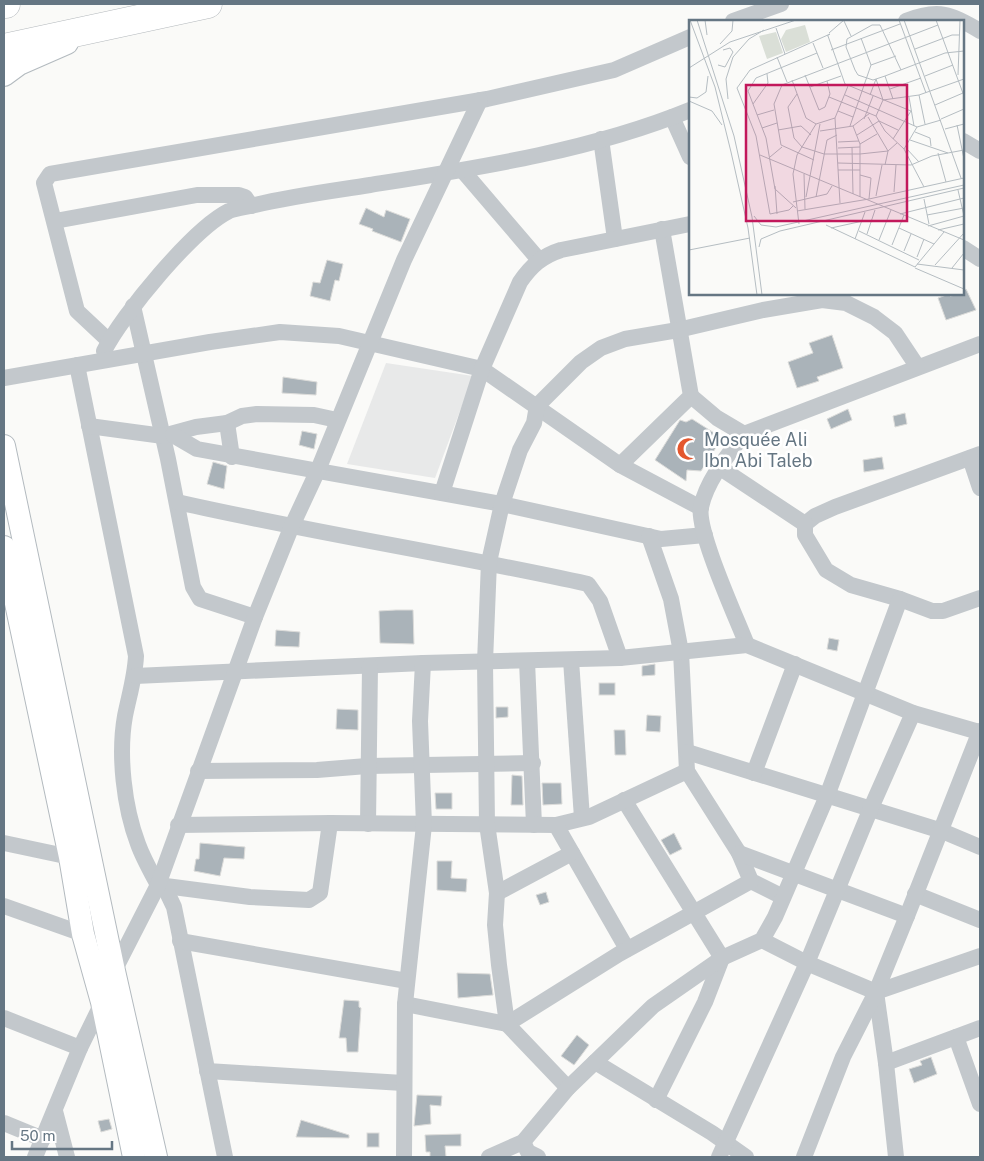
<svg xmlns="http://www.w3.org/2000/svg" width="984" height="1161" font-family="'Public Sans',sans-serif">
<rect width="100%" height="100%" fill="#fafaf8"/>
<polygon fill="#e8e9e9" points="386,363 473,376 435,478 347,464"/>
<g fill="#aab3b9" stroke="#dcdcda">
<polygon points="366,208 384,217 386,210 410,219 401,242 372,231 373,229 359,224"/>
<polygon points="327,260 343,264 339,281 335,280 330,301 310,296 313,282 320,283"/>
<polygon points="966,289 976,310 946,320 938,298 949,294 950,296 963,294 963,291"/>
<polygon points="832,335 843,368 817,377 819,381 797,388 788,362 813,353 809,343"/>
<polygon points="283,377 317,382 316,395 282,393"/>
<polygon points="848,409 852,420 831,429 827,419"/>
<polygon points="905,413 907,424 895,427 893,416"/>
<polygon points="692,419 722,438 701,471 687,470 686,481 655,460 680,420 686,422"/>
<polygon points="302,431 317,434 314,449 299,445"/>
<polygon points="882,457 884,469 864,472 863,460"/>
<polygon points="213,462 227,466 224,489 207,484"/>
<polygon points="396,610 413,610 414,644 380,643 379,611"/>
<polygon points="276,630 300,632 299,647 275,646"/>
<polygon points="829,638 839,640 837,651 827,649"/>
<polygon points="655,664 655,675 642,676 642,666"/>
<rect x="599" y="683" width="16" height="12"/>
<polygon points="496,707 508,707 508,717 496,718"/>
<polygon points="337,709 358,710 358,730 336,729"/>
<polygon points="647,715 661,716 660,732 646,731"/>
<polygon points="614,730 625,730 626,755 615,755"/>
<polygon points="512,775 522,776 523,805 511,805"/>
<polygon points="542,783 561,783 562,804 543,805"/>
<polygon points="435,793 452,793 452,809 436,809"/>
<polygon points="674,833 682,849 670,855 661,840"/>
<polygon points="200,843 245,847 244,859 224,858 220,876 194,871 196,859 199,859"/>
<polygon points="437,861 452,861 451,878 467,879 466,892 437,890"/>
<polygon points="546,892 549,902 540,905 536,895"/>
<polygon points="457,973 490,974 493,995 458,998"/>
<polygon points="344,1000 359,1001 359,1007 361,1008 358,1052 347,1052 346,1038 339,1038"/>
<polygon points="577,1035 589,1045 574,1065 561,1056"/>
<polygon points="931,1057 937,1074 914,1083 909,1069 922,1065 920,1061"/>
<polygon points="417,1095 442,1096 441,1106 430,1105 431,1124 414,1126"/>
<polygon points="109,1119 112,1129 101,1132 98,1121"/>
<polygon points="301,1120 349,1135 349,1138 296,1137"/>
<rect x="367" y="1133" width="12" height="14"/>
<polygon points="461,1134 461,1146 445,1146 446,1157 430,1157 430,1152 426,1152 425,1135"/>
</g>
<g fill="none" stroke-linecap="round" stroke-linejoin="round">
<defs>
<g id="secondary">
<polyline points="4,75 19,64 67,43"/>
<polyline points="4,446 114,971 156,1157"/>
<polyline points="4,547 70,857 83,934 102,1002 134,1157"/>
</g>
<g id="highway">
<polyline points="4,4 6,4"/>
<polyline points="4,48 208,4"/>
</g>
</defs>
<use href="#secondary" stroke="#b3babf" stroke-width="24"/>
<use href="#highway" stroke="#b4b9bd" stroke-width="29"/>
<g stroke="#c3c8cc" stroke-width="16">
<polyline points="733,21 781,4"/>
<path d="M 906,21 C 938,8 952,14 980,31"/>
<polyline points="672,117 690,157"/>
<polyline points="601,139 615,239"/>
<polyline points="963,141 980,151"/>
<polyline points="463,171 539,260"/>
<polyline points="55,221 197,195 239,195 245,197 251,206"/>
<polyline points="963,248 980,259"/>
<polyline points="133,306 168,459 193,587 200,599 255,617"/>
<polyline points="109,341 77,311 44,183 50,174 487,99 614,70 690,37"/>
<path d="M 104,351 C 122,315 193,229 229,211 C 236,208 247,207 255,205 C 292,196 332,191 370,185 C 477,168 590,151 690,110"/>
<path d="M 77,365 L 136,656 C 135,677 129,696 125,716 C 118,755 124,807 138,844 C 143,858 151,872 158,885 L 250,897 L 309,900 L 320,893 L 330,823"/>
<polyline points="4,378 210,342 280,332 339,336 482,369 620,465 701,508"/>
<polyline points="691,396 717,418 744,434"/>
<polyline points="227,423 232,457"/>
<polyline points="89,426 163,436 196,427 227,423 242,416 257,414 314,415 337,420"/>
<polyline points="173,435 197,449 502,504 661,539 705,535"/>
<polyline points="980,454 835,507 815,516 805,524 805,535 826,570 851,585 900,599 932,611 943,611 980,598"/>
<polyline points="970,458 980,488"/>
<polyline points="620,465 691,396 662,229"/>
<polyline points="719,467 805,524"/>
<path d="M 442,493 L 482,369 L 520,282 C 531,266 542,256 561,250 L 690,224"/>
<path d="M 177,502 C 314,533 451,554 588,584 L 600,601 L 620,658"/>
<polyline points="649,536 671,599 681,652 687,771 739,853 751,881 783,897"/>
<path d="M 747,645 C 737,619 696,530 701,507 C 707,480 728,455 744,434 L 980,344"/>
<polyline points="571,660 582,818"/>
<polyline points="527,661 534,825"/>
<polyline points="135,676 423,663 620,658 747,645 913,713 979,732"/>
<polyline points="687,752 942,831 980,847"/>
<polyline points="198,771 317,770 367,766 533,763"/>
<polyline points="754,773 795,664"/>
<polyline points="624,800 722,958 705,1002 656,1100"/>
<polyline points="368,824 370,666"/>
<polyline points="178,825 330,823 556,825 589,817 687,771"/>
<polyline points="556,825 627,949"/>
<polyline points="4,843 70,857"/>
<polyline points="739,853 907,916"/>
<polyline points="164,886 174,907 225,1157"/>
<polyline points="497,893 572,853"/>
<polyline points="915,894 980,920"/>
<polyline points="4,906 83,934"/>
<polyline points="762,940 807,963 876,992 980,956"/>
<polyline points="180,941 407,981"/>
<polyline points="112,975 158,885 255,617 291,528 318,470 404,260 480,100"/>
<polyline points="876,992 886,1063 896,1157"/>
<polyline points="405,1004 507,1024 619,954 751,881"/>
<polyline points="4,1018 80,1048"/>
<polyline points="956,1037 980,1104"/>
<polyline points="595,1062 712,1133 746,1157"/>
<polyline points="886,1063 980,1028"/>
<polyline points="207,1071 403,1083"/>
<polyline points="568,1088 507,1024 499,965 495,925 497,893 487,824 485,662 489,562 502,504 520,450 534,423 537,406 581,362 601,348 625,339 678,330 763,310 822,300 846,303 874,317 895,333 917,366"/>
<polyline points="55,1111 67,1157"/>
<polyline points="4,1123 43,1139"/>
<polyline points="523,1142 528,1152 538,1157"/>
<polyline points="35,1157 80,1048 103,1001"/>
<polyline points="404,1157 405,1004 424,825 420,721 423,663"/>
<polyline points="489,1157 523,1142 568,1088 653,1006 722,958 762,940 775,917 827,796 900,599"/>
<polyline points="719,1157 807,963 871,808 913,713"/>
<polyline points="804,1157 843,1057 876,992 907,916 980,731"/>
</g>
<use href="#secondary" stroke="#fff" stroke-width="22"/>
<use href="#highway" stroke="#fff" stroke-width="28"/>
</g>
<defs>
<symbol id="mosque-bare" viewBox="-9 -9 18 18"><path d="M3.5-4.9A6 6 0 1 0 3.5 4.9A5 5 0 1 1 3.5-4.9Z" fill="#e4572e" stroke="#fff" stroke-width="2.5" paint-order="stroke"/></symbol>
</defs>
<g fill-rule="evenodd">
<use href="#mosque-bare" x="672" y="433" width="32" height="32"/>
</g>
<g text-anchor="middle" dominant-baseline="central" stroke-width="5" stroke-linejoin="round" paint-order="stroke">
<g font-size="18" fill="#657683" stroke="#fff" text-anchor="start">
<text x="704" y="439">Mosquée Ali<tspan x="704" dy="21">Ibn Abi Taleb</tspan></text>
</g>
</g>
<g transform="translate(689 20)">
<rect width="275" height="275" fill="#fafaf8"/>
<path d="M 116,5 L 121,22 L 97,32 L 92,19 L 97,10 ZM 87,12 L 94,33 L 78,39 L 70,16 Z" fill="#dadfd7"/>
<path fill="none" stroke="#b5bdc2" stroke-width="1" d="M 1,0 L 26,67 L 42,132 L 59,208 L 68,275M 8,0 L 45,116 L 63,197 L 73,275M 16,0 L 18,15M 210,0 L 237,73M 215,0 L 272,158M 247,0 L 275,76M 155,1 L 162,16M 87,8 L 96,34M 140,13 L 155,0M 139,16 L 156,64 L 222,91 L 204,119M 172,18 L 182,45M 124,23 L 134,48M 31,24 L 43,11 L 44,0M 226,29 L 263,15 L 270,15M 142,30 L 211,4M 88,37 L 98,62M 29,45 L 36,47 L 44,32 L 41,28 L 34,30M 0,48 L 41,22 L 107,0M 212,50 L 191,5 L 183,5 L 158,19 L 157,27 L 166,50 L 169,55 L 184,60 L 196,56 L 256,33 L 275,31M 116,55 L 130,90 L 136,87 L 141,74 L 138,61M 269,55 L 271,0M 196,56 L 204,79M 236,56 L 264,45M 187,59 L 194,80 L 187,96M 103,60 L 117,98 L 127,104 L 146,98M 121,67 L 152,56M 201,69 L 232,58M 108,74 L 99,87 L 105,118 L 113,127 L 135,134 L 171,134 L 199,131 L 208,123M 156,75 L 228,107 L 252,100M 181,75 L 187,59M 230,75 L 236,104M 0,77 L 8,78 L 17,72 L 19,56M 140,77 L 187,96 L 196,111 L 215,129 L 235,167M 220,77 L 225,106M 39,79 L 37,59 L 44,37 L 60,19 L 75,10M 194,80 L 230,75 L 275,59M 0,81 L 23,91 L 33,105M 64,84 L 79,63 L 78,54M 246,85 L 274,73M 149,91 L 164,97M 68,95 L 85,90M 179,97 L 199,131 L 196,145M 175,99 L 184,76M 252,99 L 275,89M 268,105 L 275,139M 161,106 L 182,45 L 207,36M 164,106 L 171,124 L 171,177M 73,108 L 88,103M 256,109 L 275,104M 89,110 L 112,106 L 122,115M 131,111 L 164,106 L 181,93M 226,112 L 241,118 L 242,126M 168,115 L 190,101 L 209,110M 221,120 L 259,133M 149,122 L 170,121M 171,124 L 188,114M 163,127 L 164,174M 149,128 L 171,127M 217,128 L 230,142M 215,129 L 228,107M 249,133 L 257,162M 71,135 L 275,220M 81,137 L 93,127M 125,140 L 92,125 L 85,84 L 93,65 L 249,5M 149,143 L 222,145 L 243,136 L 275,130M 149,150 L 171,150M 115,154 L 116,189M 86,166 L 88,194M 269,170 L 275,196M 205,172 L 207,145M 187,176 L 193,145M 117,177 L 131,104M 127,177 L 138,120 L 148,115M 180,179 L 275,158M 235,179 L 240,204M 104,182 L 138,174 L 143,166M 151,183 L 146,98 L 159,66M 104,186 L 100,190 L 81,194 L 67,116 L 48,68 L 61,50 L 141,14 L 138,16M 107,188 L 86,169 L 77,118 L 59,71 L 67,58 L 128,33M 108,191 L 180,179 L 182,158 L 171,155M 211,194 L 275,178M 238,195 L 275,188M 65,196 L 72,205 L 87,207 L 275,165M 110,204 L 104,154 L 108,135 L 127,104M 137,205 L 226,247 L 255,212M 239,206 L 275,196M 142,208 L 174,201M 210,208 L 245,224M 249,210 L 275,204M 170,211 L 230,240M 178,214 L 186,190M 166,219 L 176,192M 190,220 L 202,190M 203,225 L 215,195M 70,227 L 72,219 L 91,211 L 275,168M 0,230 L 61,218M 215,231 L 222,214M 228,237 L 235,219M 228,244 L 275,250M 246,245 L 275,213M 226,248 L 275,269M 263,248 L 275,233"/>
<path fill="#c2185b" fill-opacity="0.15" stroke="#c2185b" stroke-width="2.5" d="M 57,65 L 218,65 L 218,201 L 57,201 Z"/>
<rect width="275" height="275" fill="none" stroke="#657683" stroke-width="2.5"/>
</g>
<rect width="984" height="1161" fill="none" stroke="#657683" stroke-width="10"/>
<path d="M12 1141v8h100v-8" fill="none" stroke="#657683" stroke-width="2.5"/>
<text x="20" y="1141" font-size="15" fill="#657683" stroke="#ffffff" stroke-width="4" paint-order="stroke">50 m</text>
</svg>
